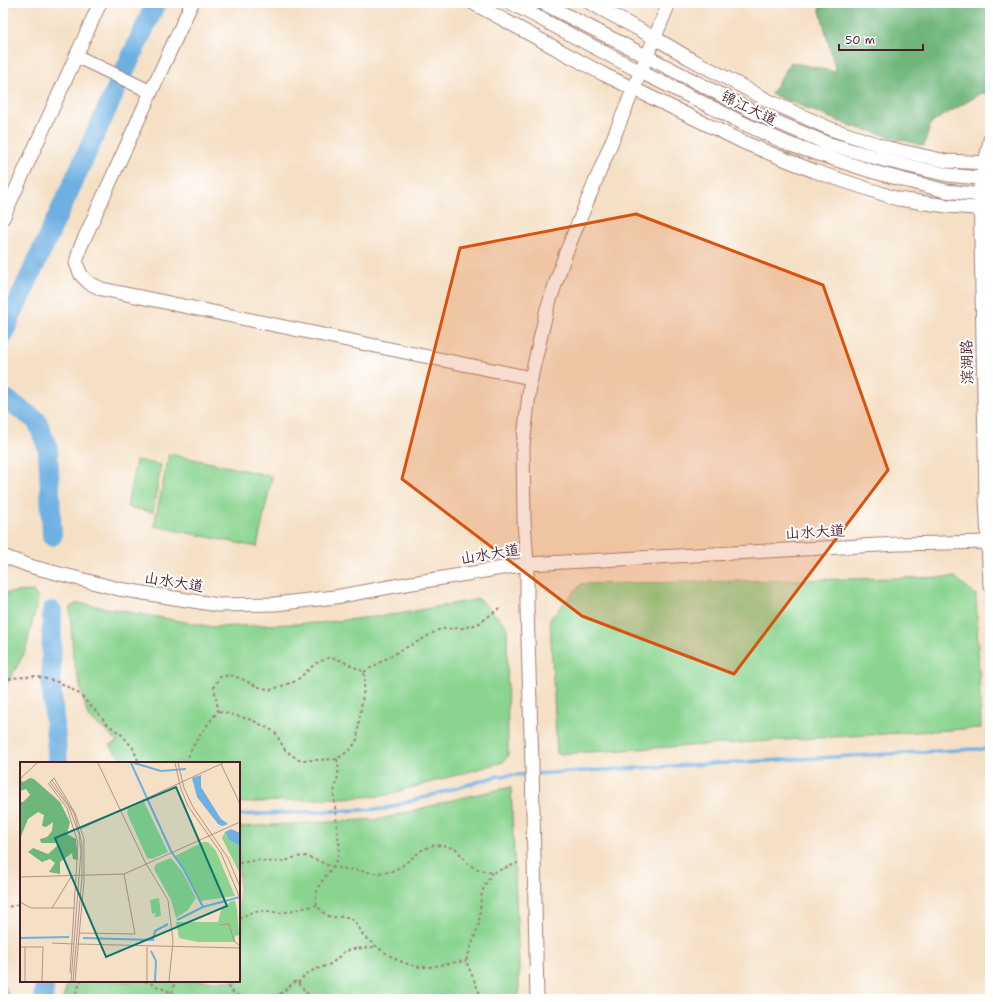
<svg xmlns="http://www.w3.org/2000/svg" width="993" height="1002" font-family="'Shantell Sans','LXGW WenKai TC',sans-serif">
<rect width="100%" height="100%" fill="#fff"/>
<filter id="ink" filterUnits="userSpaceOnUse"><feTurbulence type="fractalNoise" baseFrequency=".025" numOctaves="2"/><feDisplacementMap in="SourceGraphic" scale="8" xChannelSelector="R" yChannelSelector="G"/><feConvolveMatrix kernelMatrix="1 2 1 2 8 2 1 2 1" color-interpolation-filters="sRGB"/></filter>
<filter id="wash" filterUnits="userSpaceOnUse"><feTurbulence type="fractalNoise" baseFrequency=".012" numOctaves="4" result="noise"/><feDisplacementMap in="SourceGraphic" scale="16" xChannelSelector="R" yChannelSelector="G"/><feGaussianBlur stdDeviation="0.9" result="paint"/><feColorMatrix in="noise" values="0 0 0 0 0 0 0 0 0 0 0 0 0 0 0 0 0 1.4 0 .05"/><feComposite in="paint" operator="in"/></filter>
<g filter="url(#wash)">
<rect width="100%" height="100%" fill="#f5e0c5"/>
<g fill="#8ad490" stroke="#6a7a5e">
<polygon points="169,454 272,476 257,547 154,526"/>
<polygon points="136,460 161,465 153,512 127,507"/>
<polygon points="955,577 976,595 981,728 557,754 550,619 581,584"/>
<polygon points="33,591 38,598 25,652 3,691 3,593"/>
<polygon points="479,599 507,626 508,756 503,762 382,796 239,803 239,763 132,763 132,761 128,763 123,763 110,745 118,741 88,717 73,657 70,607 78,603 213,627 319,623 399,614"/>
<polygon points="511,787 519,966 519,999 63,999 68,981 239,981 239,827 382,819 456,799"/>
<polygon points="3,982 7,991 9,999 3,999"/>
</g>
<polygon fill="#6fb67a" stroke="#5c6a52" points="818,3 990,3 990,95 982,93 931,123 924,146 851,126 771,94 791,62 836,72"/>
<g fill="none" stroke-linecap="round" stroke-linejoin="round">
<polyline stroke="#6eb0e2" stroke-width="3.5" points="239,815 384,809 498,776 975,749 990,750"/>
<g stroke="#6eb0e2" stroke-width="20">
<polyline points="3,334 156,3"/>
<polyline points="3,397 37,421 48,449 52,536"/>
<polyline points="52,611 51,681 58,763"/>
<polyline points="43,999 45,981"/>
</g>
</g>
</g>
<g filter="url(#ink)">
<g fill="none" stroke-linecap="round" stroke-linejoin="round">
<defs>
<g id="minor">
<polyline points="192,3 151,92 80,248 76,263 81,275 89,283 102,289 419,355 531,378"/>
<polyline points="473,3 603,74 667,105 745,143 784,159 814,171 898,199 947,206 990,209"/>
<polyline points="511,3 641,72 747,125 791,145 874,172 946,191 990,196"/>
<polyline points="543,3 756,113 826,143 884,160 948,175 990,179"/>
<polyline points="590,3 655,38 689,58 769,101 831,129 888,148 946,161 990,163"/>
<polyline points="76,56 151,92"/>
<polyline points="990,140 980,187 986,498 990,585"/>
<polyline points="3,218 100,3"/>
<polyline points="3,556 33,567 119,589 218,605 275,604 335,597 406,584 527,564 898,544 990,542"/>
<polyline points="537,999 532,766 527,608 527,564 524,520 523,446 531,378 547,309 565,255 669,3"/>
</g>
</defs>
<use href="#minor" stroke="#a08078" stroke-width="15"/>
<g stroke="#a08078" stroke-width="2" stroke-dasharray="3 3" stroke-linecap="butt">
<polyline points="364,672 401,650 419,641 440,629 463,628 478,624 500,608"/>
<polyline points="3,681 13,678 35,676 61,683 78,693 98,713 106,723 122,735 133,748 139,763"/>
<path d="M 337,759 C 338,764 339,769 338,774 C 338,781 334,787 334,795 C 335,806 336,817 337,828 C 338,838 341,846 338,855 C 334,872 314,882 316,901 C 317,908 325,916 332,917 C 338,918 344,915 350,918 C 356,922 360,929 363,935 C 366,938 369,941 372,943 C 387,955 407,968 427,967 C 440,966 453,962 466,961"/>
<path d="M 187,763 C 189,747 208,724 218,711 L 214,686 L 220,677 L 230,675 L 242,679 L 256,686 L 270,690 L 296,681 L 315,664 L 328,658 L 338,659 L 364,672 L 365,681 L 359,722 L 357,740 L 351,749 L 337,759 L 313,760 L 299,760 L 285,750 L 275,732 L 252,720 L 218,711"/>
<polyline points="239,863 256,860 273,862 285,861 296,857 306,856 333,867 375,873 390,872 402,866 422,850 434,845 445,846 456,849 469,865 477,869 492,873 518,863"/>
<polyline points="3,908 21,904"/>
<polyline points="239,919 252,912 266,911 281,913 317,905"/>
<polyline points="145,981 172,993"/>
<path d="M 225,981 C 231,994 237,996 251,999"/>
<polyline points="298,983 306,974 314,970 331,964 344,952 352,949 375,947"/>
<polyline points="74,999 78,988 81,981"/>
<polyline points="173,999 172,993 175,981"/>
<polyline points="271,999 279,995"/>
<polyline points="282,999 279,995 296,981 308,994 304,999"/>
<polyline points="482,999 466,961 479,924 481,897 484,887 492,873"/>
</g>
<use href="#minor" stroke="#fff" stroke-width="13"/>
</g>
</g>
<path fill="#d8530f" fill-opacity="0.2" stroke="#d8530f" stroke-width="3" stroke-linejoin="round" d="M 636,214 L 823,285 L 888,470 L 734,674 L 582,616 L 402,479 L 460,248 Z"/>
<g text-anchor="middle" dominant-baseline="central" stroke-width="4" stroke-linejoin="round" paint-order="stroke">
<g font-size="15" fill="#4a1f2b" stroke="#fff">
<text transform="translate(749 108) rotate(26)">锦江大道</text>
<text transform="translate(967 362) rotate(-91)">滨湖路</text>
<text transform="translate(815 532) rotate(-3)">山水大道</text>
<text transform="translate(490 554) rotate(-9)">山水大道</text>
<text transform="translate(174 582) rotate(9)">山水大道</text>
</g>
</g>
<g transform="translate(20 762)">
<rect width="220" height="220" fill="#f5e0c5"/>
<path d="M 124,40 L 148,90 L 132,97 L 127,96 L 107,51 L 108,47 ZM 205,70 L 209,78 L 220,84 L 220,112 L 202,76 ZM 183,80 L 188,80 L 196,89 L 215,134 L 180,139 L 165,108 L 155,94 ZM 151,96 L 162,109 L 176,136 L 168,148 L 156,156 L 151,138 L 134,107 L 136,102 ZM 139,136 L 141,154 L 134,155 L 136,151 L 132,152 L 130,138 ZM 211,139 L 215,139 L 217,147 L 219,173 L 215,174 L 215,180 L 178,180 L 159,176 L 156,160 L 198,160 L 201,148 Z" fill="#8ad490"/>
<path d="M 10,16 L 14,17 L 40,40 L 50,60 L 47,72 L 56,77 L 58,98 L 53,97 L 52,91 L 40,100 L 40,112 L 29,110 L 35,101 L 30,97 L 22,100 L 8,90 L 13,86 L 28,92 L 37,84 L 36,81 L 21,81 L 20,77 L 27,75 L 32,69 L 33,60 L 26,65 L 22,64 L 24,53 L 18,50 L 8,57 L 0,77 L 0,40 L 3,40 L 10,33 L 6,27 L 0,29 L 0,18 L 3,20 Z" fill="#6fb67a"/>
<path d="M 181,13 L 181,25 L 201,57 L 208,62 L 202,64 L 198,62 L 177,35 L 172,16 ZM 211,67 L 220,71 L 220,84 L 209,78 L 205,70 Z" fill="#6eb0e2"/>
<path fill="none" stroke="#6eb0e2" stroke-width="2" d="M 111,1 L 151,89 L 164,108 L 183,145M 114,1 L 141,9 L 166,7M 157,158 L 183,145 L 220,135M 0,176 L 49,175M 63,176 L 133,178 L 135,169 L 148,162M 131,189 L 136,199 L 135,219"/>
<path fill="none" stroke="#b19387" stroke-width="1" d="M 78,1 L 125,100 L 148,138 L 153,179 L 149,219M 155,1 L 161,27 L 168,44 L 201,91 L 220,136M 158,1 L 164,26 L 173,45 L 208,96 L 220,125M 201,2 L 220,42M 0,17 L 17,1M 32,18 L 54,51 L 62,81 L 62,115 L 53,219M 28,21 L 47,46 L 58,81 L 50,211M 60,67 L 203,1M 0,115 L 104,112 L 220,60M 0,140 L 11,146 L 55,146M 32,146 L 51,115M 199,163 L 209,162 L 214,179 L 219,183M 59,171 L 115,172 L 104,112M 32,181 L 53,182M 57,182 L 220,186M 0,185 L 23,185 L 22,219M 5,219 L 5,185M 51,219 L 61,89 L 59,72 L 49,45 L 30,20 L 34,16 L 55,51 L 64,77 L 64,119 L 55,219M 127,219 L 127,185"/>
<path fill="#0f766e" fill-opacity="0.15" stroke="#0f766e" stroke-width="2" d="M 156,25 L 207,144 L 86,195 L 35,76 Z"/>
<rect width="220" height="220" fill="none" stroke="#4a1f2b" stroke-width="2"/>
</g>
<rect width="993" height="1002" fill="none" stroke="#fff" stroke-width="16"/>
<path d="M839 44v6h84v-6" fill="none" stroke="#4a1f2b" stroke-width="2"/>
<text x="845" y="44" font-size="12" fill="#4a1f2b" stroke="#ffffff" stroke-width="3" paint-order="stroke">50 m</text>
</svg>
